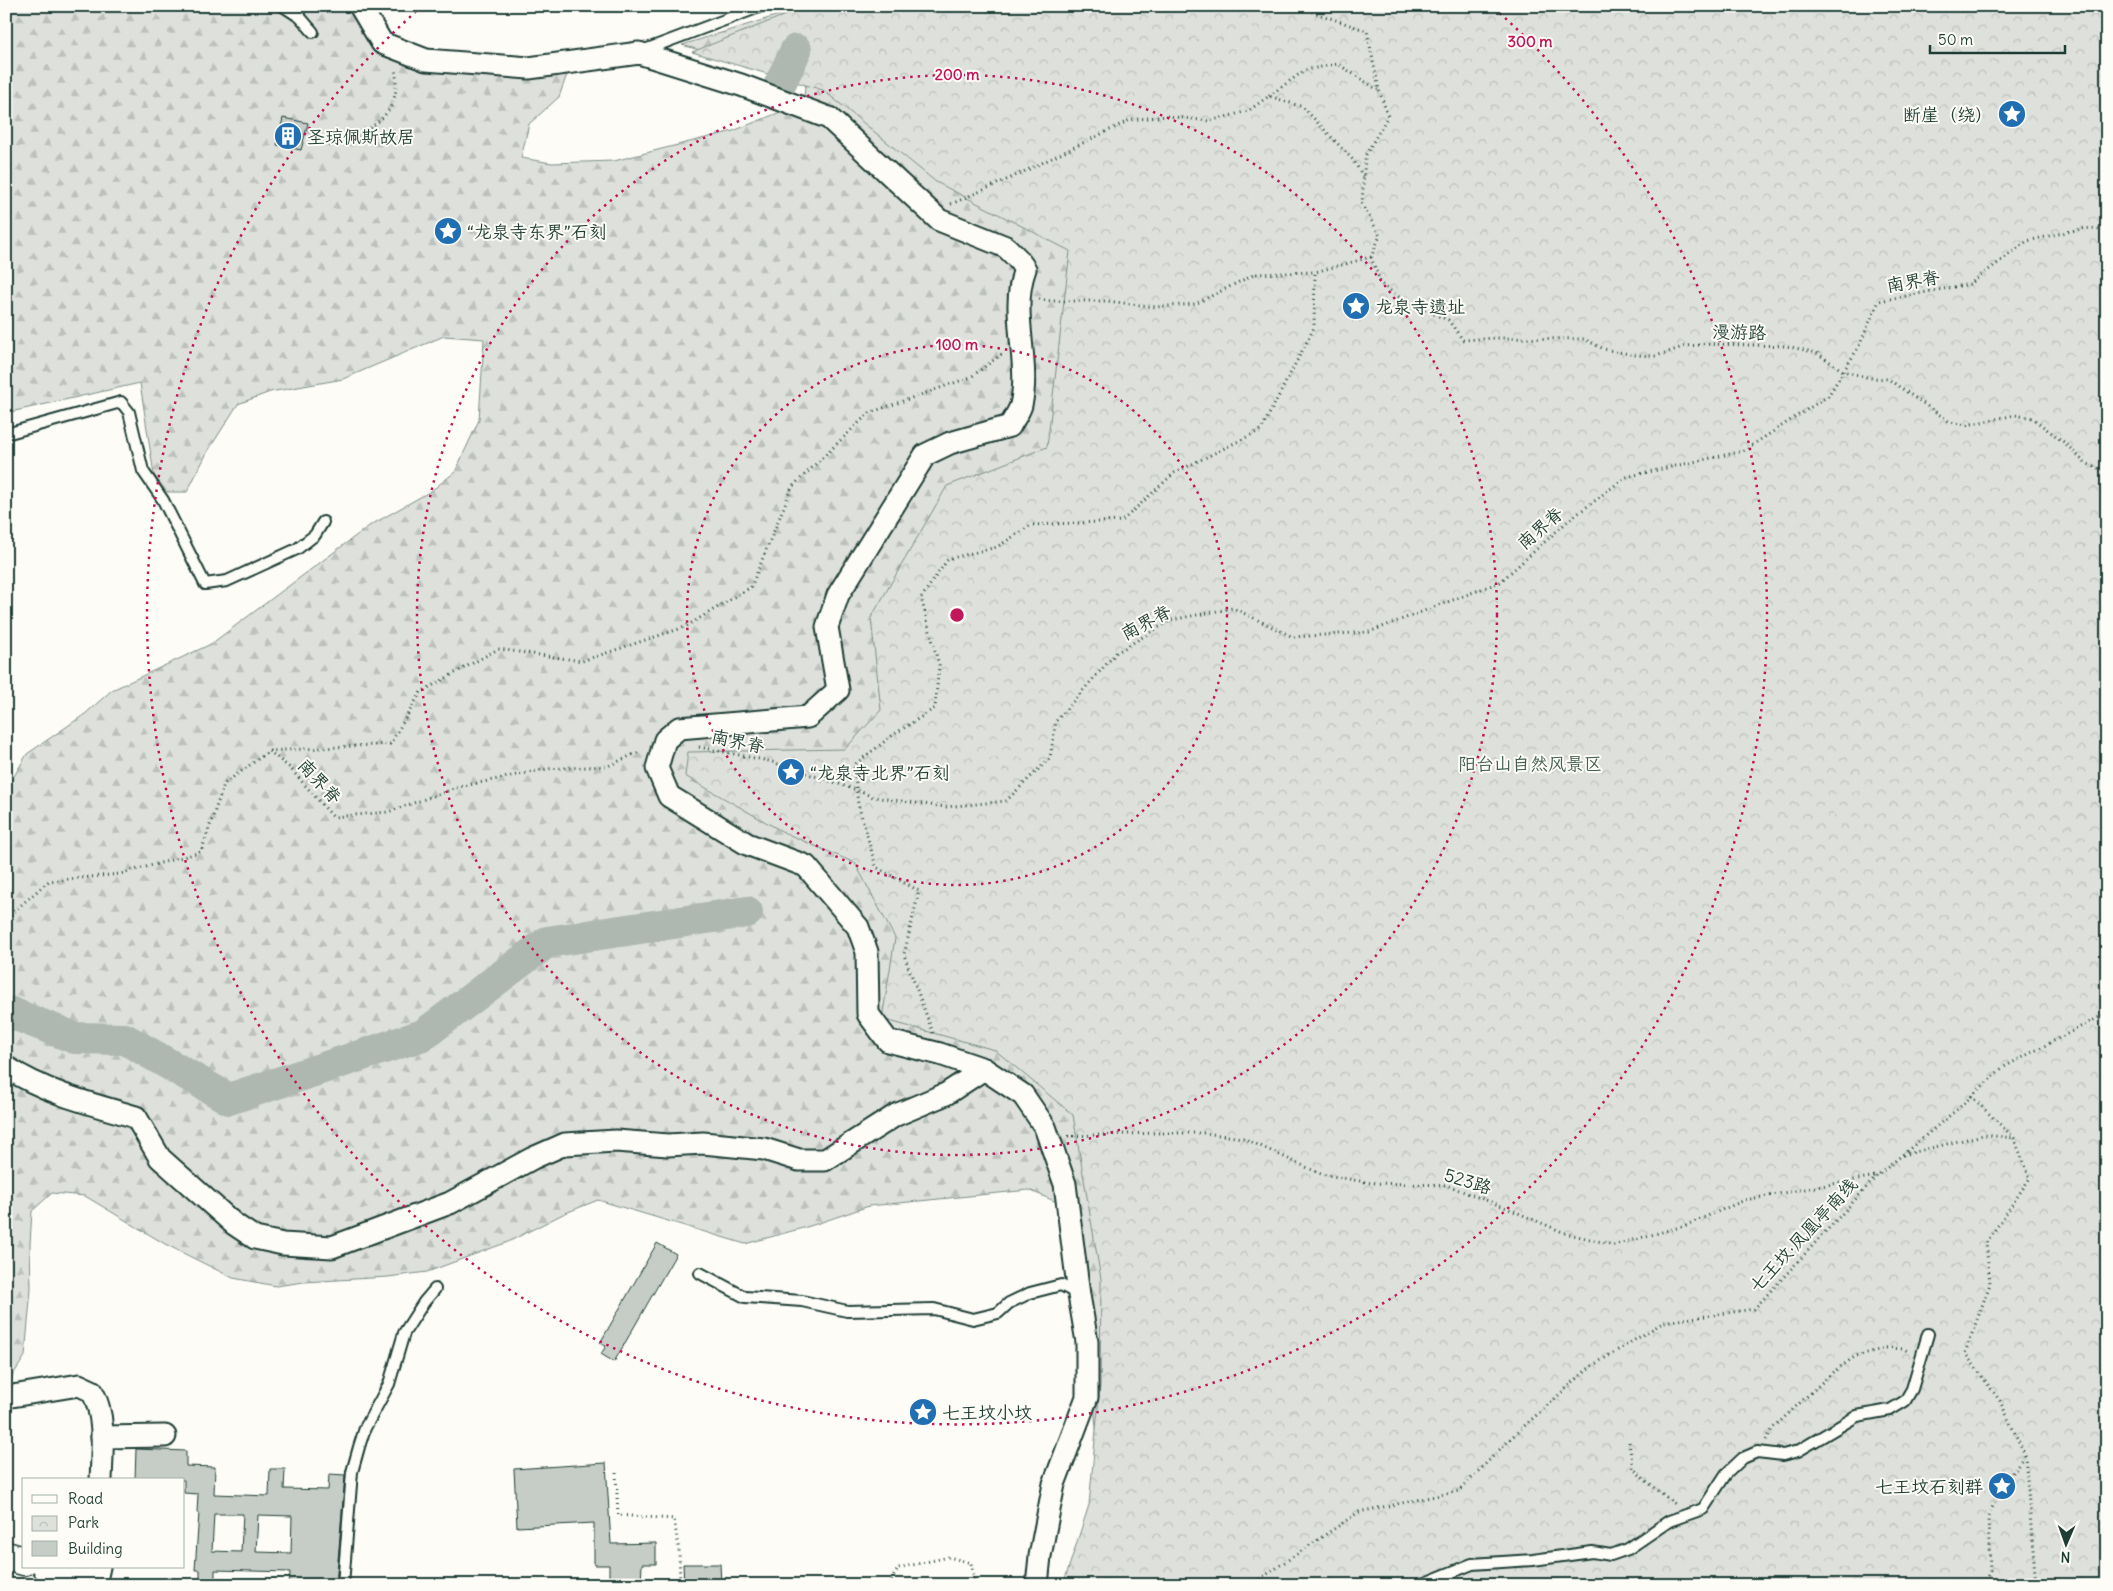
<svg xmlns="http://www.w3.org/2000/svg" width="2113" height="1591" font-family="Delius,'LXGW WenKai TC',sans-serif">
<defs>
<pattern id="forest-firs" width="22" height="20" patternUnits="userSpaceOnUse" patternTransform="scale(1.25)"><rect width="22" height="20" fill="#dde0db"/><path d="M5 1l3.5 6h-7zM16 11l3.5 6h-7z" fill="#bdc1bd"/></pattern>
<pattern id="park-crowns" width="20" height="18" patternUnits="userSpaceOnUse" patternTransform="scale(1.25)"><rect width="20" height="18" fill="#dde0db"/><path d="M2 6a3 3 0 1 1 6 0M12 15a3 3 0 1 1 6 0" fill="none" stroke="#bdc1bd"/></pattern>
</defs>
<rect width="100%" height="100%" fill="#fdfcf7"/>
<filter id="ink" filterUnits="userSpaceOnUse"><feTurbulence type="fractalNoise" baseFrequency=".02" numOctaves="2"/><feDisplacementMap in="SourceGraphic" scale="10" xChannelSelector="R" yChannelSelector="G"/><feConvolveMatrix kernelMatrix="1 2 1 2 8 2 1 2 1" color-interpolation-filters="sRGB"/></filter>
<g filter="url(#ink)">
<polygon fill="url(#forest-firs)" stroke="#7e8e88" points="6,6 349,6 367,32 401,57 573,66 566,77 559,97 529,124 521,158 552,163 614,161 733,131 793,107 804,95 806,80 682,45 808,6 2107,6 2107,1585 1101,1471 1095,1418 1094,1337 1068,1207 1029,1190 869,1206 810,1226 745,1244 598,1200 563,1214 508,1242 427,1272 388,1277 304,1282 276,1286 233,1278 165,1244 85,1196 52,1193 32,1211 30,1244 31,1289 25,1356 6,1386 6,790 27,754 85,714 112,690 211,644 369,526 431,491 455,472 479,420 484,339 444,336 343,379 270,392 238,404 208,451 187,492 167,492 154,475 140,383 6,413"/>
<polygon fill="url(#park-crowns)" stroke="#7e8e88" points="808,6 2107,6 2107,1585 1063,1585 1089,1505 1100,1386 1101,1279 1073,1115 995,1050 882,1019 895,938 855,863 785,833 685,776 688,752 845,749 881,710 871,618 947,486 1047,447 1070,251 936,182 823,90 692,52"/>
<g fill="none" stroke-linecap="round" stroke-linejoin="round">
<g stroke="#aeb8b1" stroke-width="32">
<polyline points="780,84 796,50"/>
<polyline points="6,1011 75,1038 125,1039 229,1099 423,1035 547,942 747,912"/>
</g>
</g>
<g fill="#c6cdc7" stroke="#1f3d34" fill-rule="evenodd">
<polygon points="283,118 308,123 301,150 277,145"/>
<polygon points="657,1243 676,1254 614,1362 601,1354 606,1346 600,1343"/>
<path d="M 136,1449 L 186,1451 L 186,1466 L 215,1467 L 214,1494 L 269,1496 L 270,1469 L 285,1469 L 284,1489 L 328,1490 L 329,1474 L 345,1475 L 336,1585 L 289,1585 L 290,1572 L 215,1570 L 215,1585 L 200,1585 L 200,1570 L 195,1570 L 199,1513 L 197,1513 L 198,1494 L 184,1493 L 184,1480 L 135,1480 ZM 214,1514 L 243,1514 L 241,1552 L 212,1551 ZM 258,1515 L 292,1516 L 291,1553 L 256,1552 Z"/>
<polygon points="606,1463 611,1544 656,1543 656,1564 642,1564 641,1585 609,1585 609,1565 594,1565 594,1523 517,1527 514,1469"/>
<polygon points="683,1564 720,1564 721,1584 684,1585"/>
</g>
<g fill="none" stroke-linecap="round" stroke-linejoin="round">
<defs>
<g id="lane">
<polyline points="283,6 300,17 313,32"/>
<polyline points="642,51 762,6"/>
<polyline points="6,434 121,402 129,412 143,471 163,500 205,584 227,581 297,549 315,535 323,522"/>
<polyline points="700,1273 745,1297 802,1301 847,1311 934,1309 973,1319 998,1313 1009,1303 1030,1293 1061,1285 1078,1294"/>
<polyline points="343,1585 352,1472 359,1447 365,1428 389,1384 404,1333 424,1302 435,1289"/>
<polyline points="1420,1585 1472,1564 1533,1560 1592,1552 1611,1555 1628,1549 1669,1521 1703,1509 1726,1474 1743,1458 1757,1452 1783,1455 1798,1451 1857,1416 1890,1410 1905,1401 1912,1389 1928,1334"/>
</g>
<g id="street">
<path d="M 360,6 L 382,43 L 426,60 L 529,68 L 639,53 L 741,85 L 829,118 L 939,220 L 1006,247 L 1017,258 L 1025,269 C 1009,312 1031,361 1021,405 C 1019,412 1013,420 1010,426 L 950,443 L 925,455 L 838,595 L 827,627 L 838,690 L 808,717 L 679,728 L 665,740 L 657,768 L 669,796 L 747,844 L 806,866 L 858,927 L 867,952 L 868,1014 L 888,1041 L 940,1054 L 984,1069 L 1023,1095 L 1045,1127 L 1065,1184 L 1079,1295 L 1087,1342 L 1087,1397 L 1054,1484 L 1040,1556 L 1037,1585"/>
<path d="M 6,1067 C 46,1093 91,1104 136,1117 L 160,1158 L 234,1224 L 255,1238 L 283,1244 L 332,1247 L 450,1203 L 533,1158 L 565,1144 L 616,1141 L 668,1145 L 703,1143 L 764,1149 L 799,1160 L 825,1160 L 896,1115 L 946,1094 L 984,1069"/>
<path d="M 6,1397 L 79,1385 L 92,1391 C 106,1416 102,1452 101,1480"/>
<polyline points="102,1437 165,1436"/>
<polyline points="95,1585 99,1567"/>
</g>
<g id="secondary">
<polyline points="6,1556 24,1561"/>
<polyline points="47,1567 66,1573 90,1585"/>
</g>
</defs>
<use href="#lane" stroke="#1f3d34" stroke-width="14"/>
<use href="#street" stroke="#1f3d34" stroke-width="25"/>
<use href="#secondary" stroke="#1f3d34" stroke-width="31"/>
<g stroke="#1f3d34" stroke-width="3" stroke-dasharray="1 4" stroke-linecap="butt">
<polyline points="1269,96 1305,70 1338,64 1378,90"/>
<path d="M 329,146 C 357,139 395,120 396,87 C 396,80 397,74 394,68"/>
<polyline points="951,204 1013,177 1130,120 1167,116 1209,121 1248,111 1269,96 1303,107 1353,160 1363,176"/>
<polyline points="1371,257 1381,284 1406,302 1448,320 1463,340 1496,338 1584,339 1604,349 1634,355 1656,356 1686,346 1713,344 1787,346 1817,353 1843,371 1870,378 1888,379 1950,422 1967,425 2015,415 2032,418 2065,443 2085,463 2107,472"/>
<polyline points="1039,299 1051,301 1107,301 1156,307 1195,304 1255,274 1315,272"/>
<polyline points="699,747 769,761 857,790 873,797 945,807 1006,801 1050,758 1056,721 1116,653 1171,620 1233,608 1293,637 1369,632 1500,582 1568,521 1626,477 1743,451 1828,396 1858,348 1879,301 1970,284 2027,241 2085,228 2107,231"/>
<polyline points="269,751 290,768 333,817 388,812 459,787 546,769 608,766 641,751"/>
<polyline points="6,918 49,881 120,874 201,852 224,784 269,751 390,744 421,692 498,649 582,661 685,627 751,587 792,487 869,413 971,377 1003,353"/>
<polyline points="933,1033 904,955 919,891 876,867 858,804 854,765 893,735 935,708 939,665 921,598 948,559 997,547 1031,525 1122,521 1174,473 1261,430 1314,328 1315,272 1371,257 1380,236 1362,204 1365,156 1388,116 1379,90 1367,31 1296,6"/>
<polyline points="1971,1096 2014,1138 2030,1178 1986,1243 1990,1284 1965,1353 2000,1401 2025,1455 2036,1585"/>
<polyline points="1068,1136 1156,1133 1203,1133 1243,1138 1321,1174 1371,1183 1446,1185 1504,1207 1565,1233 1614,1245 1684,1226 1745,1200 1876,1176"/>
<polyline points="1903,1155 1983,1135 2014,1138"/>
<polyline points="1766,1440 1773,1428 1833,1372 1856,1356 1886,1348 1904,1349 1909,1352"/>
<polyline points="1629,1442 1633,1468 1644,1479 1675,1504"/>
<polyline points="616,1473 618,1515 674,1519 679,1551 680,1585"/>
<polyline points="889,1585 898,1568 949,1557 971,1563 975,1585"/>
<polyline points="1251,1585 1359,1512 1459,1491 1512,1437 1590,1367 1664,1322 1754,1309 1877,1176 1960,1107 2002,1068 2107,1013"/>
<polyline points="1983,1585 1990,1571 1988,1517 2002,1486 2025,1455"/>
</g>
<use href="#lane" stroke="#fdfcf7" stroke-width="10"/>
<use href="#street" stroke="#fdfcf7" stroke-width="21"/>
<use href="#secondary" stroke="#fdfcf7" stroke-width="28"/>
</g>
</g>
<g fill="none" stroke="#c2185b" stroke-width="2.5" stroke-dasharray="2.5 5">
<circle cx="957" cy="615" r="270"/>
<circle cx="957" cy="615" r="540"/>
<path d="M1494 8A810 810 0 1 1 420 8"/>
</g>
<defs>
<symbol id="sight-disc" viewBox="-11 -11 22 22"><circle r="9.5" fill="#1f6fb2" stroke="#fdfcf7"/><path d="M0-6L1.8-2.2L6-1.7L2.9 1.2L3.7 5.4L0 3.3L-3.7 5.4L-2.9 1.2L-6-1.7L-1.8-2.2Z" fill="#fff"/></symbol>
<symbol id="building-disc" viewBox="-11 -11 22 22"><circle r="9.5" fill="#1f6fb2" stroke="#fdfcf7"/><path d="M-4-6H4V6H1V3H-1V6H-4ZM-2.5-4.3h1.7v1.8h-1.7ZM.8-4.3h1.7v1.8H.8ZM-2.5-1h1.7V.8h-1.7ZM.8-1h1.7V.8H.8Z" fill="#fff"/></symbol>
</defs>
<g fill-rule="evenodd">
<use href="#sight-disc" x="1996" y="98" width="32" height="32"/>
<use href="#building-disc" x="272" y="120" width="32" height="32"/>
<use href="#sight-disc" x="432" y="215" width="32" height="32"/>
<use href="#sight-disc" x="1340" y="290" width="32" height="32"/>
<use href="#sight-disc" x="775" y="756" width="32" height="32"/>
<use href="#sight-disc" x="907" y="1396" width="32" height="32"/>
<use href="#sight-disc" x="1986" y="1470" width="32" height="32"/>
</g>
<g text-anchor="middle" dominant-baseline="central" stroke-width="4" stroke-linejoin="round" paint-order="stroke">
<g font-size="18" fill="#1f3d34" stroke="#fdfcf7" text-anchor="start">
<text x="1993" y="114" text-anchor="end">断崖（绕）</text>
<text x="307" y="136">圣琼佩斯故居</text>
<text x="467" y="231">“龙泉寺东界”石刻</text>
<text x="1375" y="306">龙泉寺遗址</text>
<text x="810" y="772">“龙泉寺北界”石刻</text>
<text x="942" y="1412">七王坟小坟</text>
<text x="1983" y="1486" text-anchor="end">七王坟石刻群</text>
</g>
<g font-size="18" fill="#1f3d34" stroke="#fdfcf7">
<text transform="translate(1913 281) rotate(-10)">南界脊</text>
<text transform="translate(1739 332) rotate(1)">漫游路</text>
<text transform="translate(1540 528) rotate(-41)">南界脊</text>
<text transform="translate(1146 622) rotate(-28)">南界脊</text>
<text transform="translate(738 741) rotate(12)">南界脊</text>
<text transform="translate(320 781) rotate(47)">南界脊</text>
<text transform="translate(1468 1181) rotate(17)">523路</text>
<text transform="translate(1803 1235) rotate(-47)">七王坟·凤凰亭南线</text>
</g>
<g font-size="18" fill="#455e55" stroke="#fdfcf7">
<text x="1530" y="763">阳台山自然风景区</text>
</g>
</g>
<circle cx="957" cy="615" r="8" fill="#c2185b" stroke="#fdfcf7" stroke-width="2.5"/>
<g font-size="15" text-anchor="middle" font-weight="bold" fill="#c2185b" stroke="#fdfcf7" stroke-width="4" stroke-linejoin="round" paint-order="stroke">
<text x="1530" y="47">300 m</text>
<text x="957" y="80">200 m</text>
<text x="957" y="350">100 m</text>
</g>
<rect width="2113" height="1591" fill="none" stroke="#fdfcf7" stroke-width="25"/>
<rect x="12" y="12" width="2088" height="1566" fill="none" stroke="#1f3d34" stroke-width="2" filter="url(#ink)"/>
<rect x="22" y="1478" width="162" height="90" fill="#fdfcf7" stroke="#a4b0a9"/>
<rect x="32" y="1495" width="25" height="8" fill="#fdfcf7" stroke="#a4b0a9"/>
<text x="68" y="1504" font-size="15" fill="#1f3d34">Road</text>
<rect x="32" y="1516" width="25" height="15" fill="url(#park-crowns)" stroke="#a4b0a9"/>
<text x="68" y="1528" font-size="15" fill="#1f3d34">Park</text>
<rect x="32" y="1541" width="25" height="15" fill="#c6cdc7" stroke="#a4b0a9"/>
<text x="68" y="1554" font-size="15" fill="#1f3d34">Building</text>
<g transform="translate(2066 1544) rotate(182)" stroke="#fdfcf7" stroke-width="4" paint-order="stroke">
<path d="M0-4L9 19L0 12L-9 19Z" fill="#1f3d34"/>
<text y="-8" font-size="14" font-weight="bold" text-anchor="middle" fill="#1f3d34">N</text>
</g>
<path d="M1930 45v8h135v-8" fill="none" stroke="#1f3d34" stroke-width="2.5"/>
<text x="1938" y="45" font-size="15" fill="#1f3d34" stroke="#fdfcf7" stroke-width="4" paint-order="stroke">50 m</text>
</svg>
